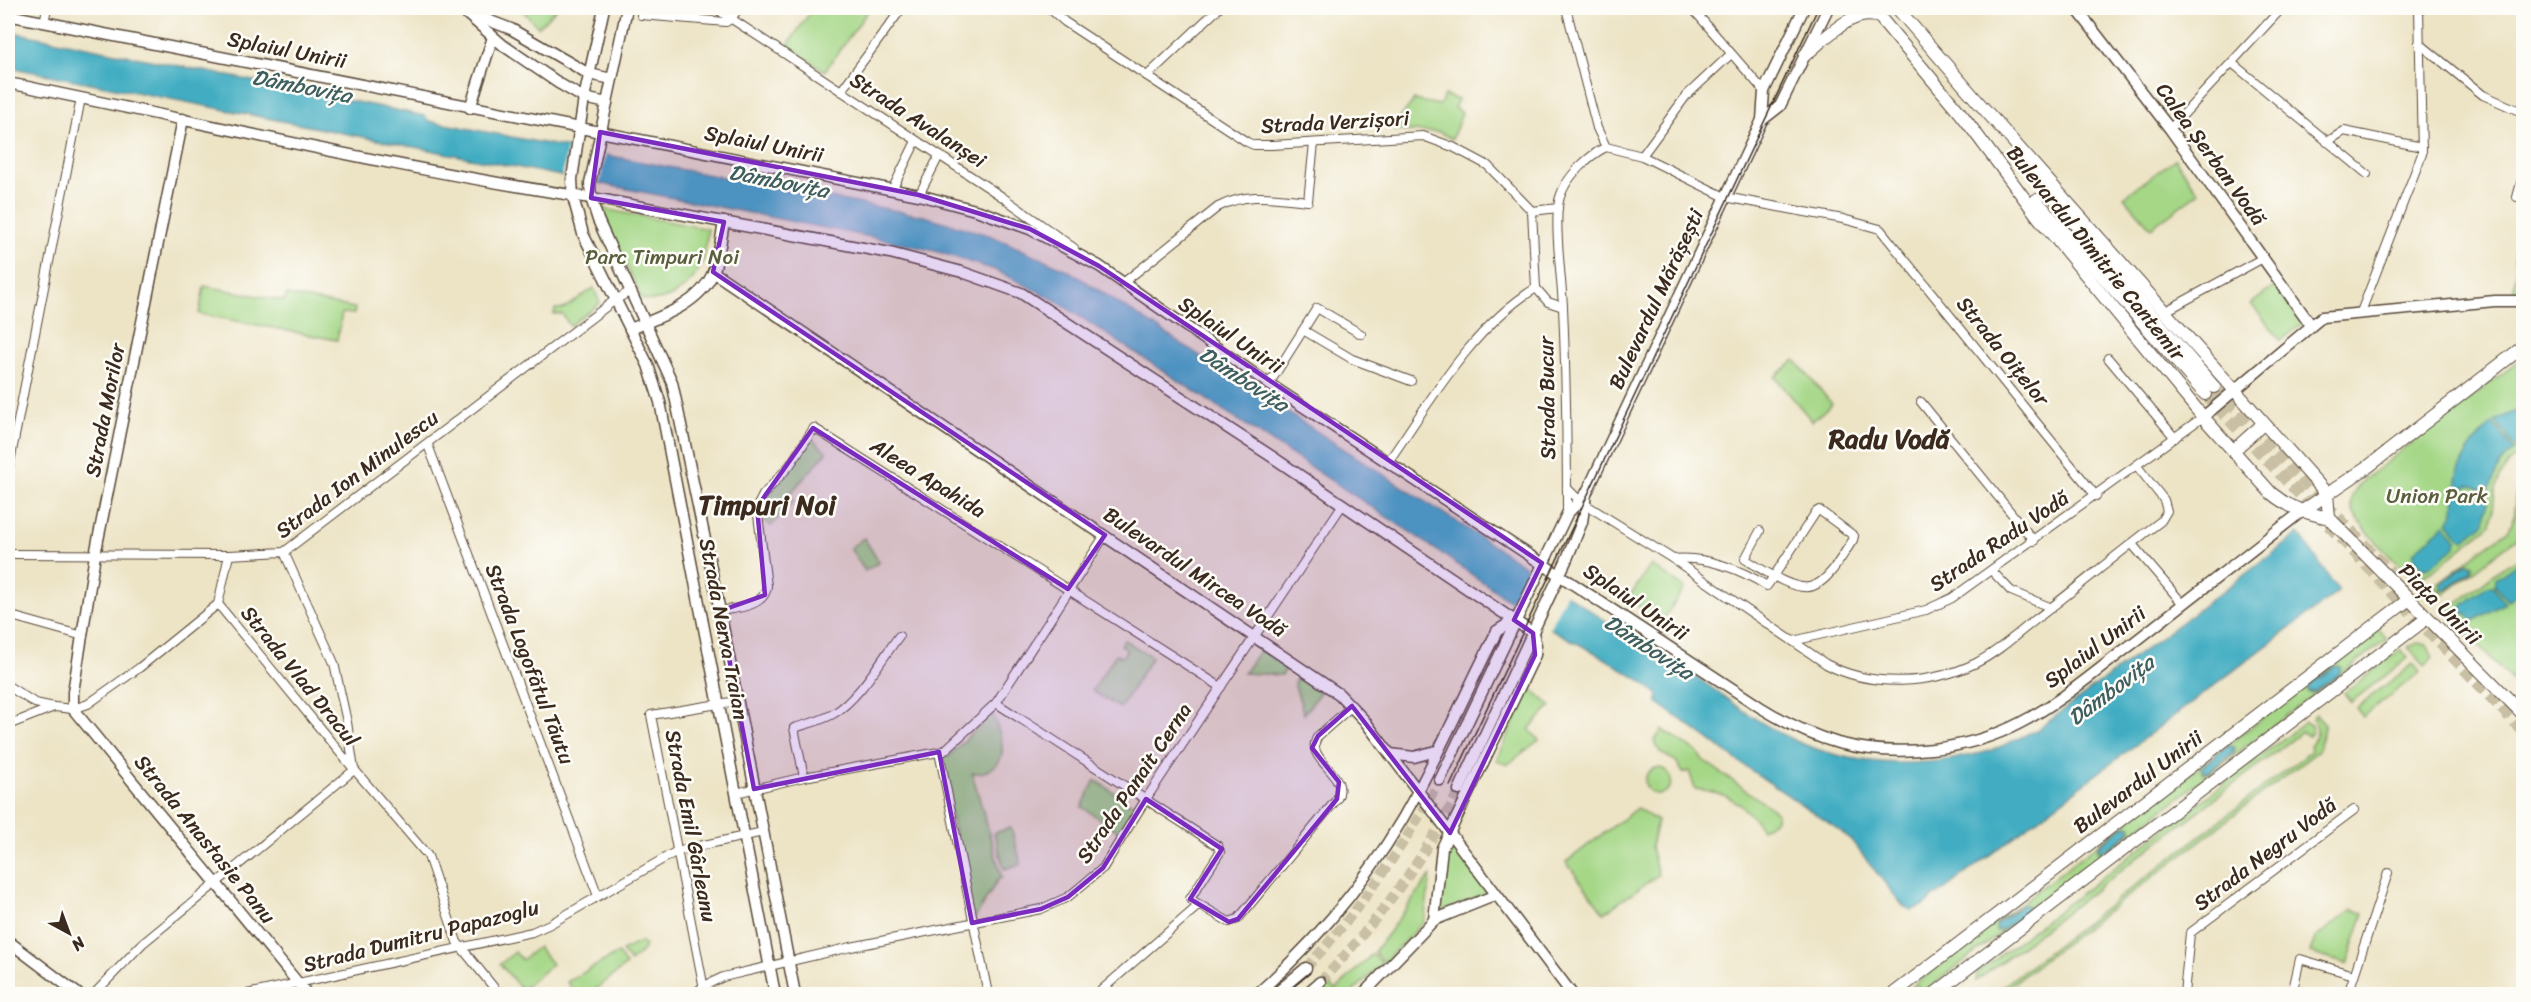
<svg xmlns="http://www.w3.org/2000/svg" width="2531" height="1002" font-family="Sriracha,sans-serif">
<rect width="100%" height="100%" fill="#fdfcf7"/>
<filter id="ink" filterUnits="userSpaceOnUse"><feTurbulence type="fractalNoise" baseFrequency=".0167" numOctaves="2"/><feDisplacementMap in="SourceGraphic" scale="12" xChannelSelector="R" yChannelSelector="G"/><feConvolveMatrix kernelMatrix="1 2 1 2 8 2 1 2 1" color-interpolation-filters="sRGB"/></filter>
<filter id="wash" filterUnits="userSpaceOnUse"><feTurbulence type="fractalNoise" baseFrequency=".008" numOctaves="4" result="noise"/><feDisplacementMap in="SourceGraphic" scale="24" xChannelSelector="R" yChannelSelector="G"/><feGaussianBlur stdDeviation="1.35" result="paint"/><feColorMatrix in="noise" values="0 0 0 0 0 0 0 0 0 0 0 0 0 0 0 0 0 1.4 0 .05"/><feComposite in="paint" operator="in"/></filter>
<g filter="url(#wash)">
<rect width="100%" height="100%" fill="#ede4c6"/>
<g fill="#a5d787" stroke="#708052" stroke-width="1.5" fill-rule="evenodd">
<polygon points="520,8 557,8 538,27"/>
<polygon points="813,8 870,8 825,71 787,46"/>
<polygon points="1444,95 1458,100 1454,108 1462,113 1452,139 1439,132 1395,131 1399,119 1414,100 1440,105"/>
<polygon points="2175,159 2199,192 2151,228 2124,197"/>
<path d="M 599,208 L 708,229 C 706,240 706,253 702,263 C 693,286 666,306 642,299 Z"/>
<path d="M 2523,238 L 2523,294 L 2513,295 C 2514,288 2515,281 2516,275 C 2517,257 2507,254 2523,238 Z"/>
<polygon points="204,286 285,301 286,295 355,308 354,314 342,313 337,340 199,314"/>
<polygon points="2275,286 2303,323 2281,341 2251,304"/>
<polygon points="594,288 600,303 570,326 562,314 554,314 555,309 563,309"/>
<path d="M 2523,358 L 2524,450 C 2507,463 2496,477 2494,500 C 2493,508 2493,516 2491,524 L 2434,570 L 2422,577 L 2413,576 C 2397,565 2350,520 2351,501 C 2352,491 2359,485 2366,478 Z"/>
<polygon points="1795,360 1832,404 1812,421 1775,377"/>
<polygon points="808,436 827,452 788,496 793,501 771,526 756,515 757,507"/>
<path d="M 2523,476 L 2517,503 L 2523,522 L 2523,537 L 2513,541 L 2443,595 L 2434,586 L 2509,529 C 2519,512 2510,493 2523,476 ZM 2466,563 L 2473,564 L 2472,571 L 2447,590 L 2440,590 L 2441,582 Z"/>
<polygon points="864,538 879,562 865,571 850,548"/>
<polygon points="2523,558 2523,692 2450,615 2448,610 2507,564"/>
<polygon points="1651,565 1685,588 1661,622 1628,599"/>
<path d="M 2379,629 L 2387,639 L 1921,994 L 1919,993 L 1921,989 L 1918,986 L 1913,986 L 1902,994 ZM 2333,666 L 2340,666 L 2340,674 L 2315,693 L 2308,692 L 2308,685 ZM 2227,745 L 2235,747 L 2234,754 L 2209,773 L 2202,773 L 2202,765 ZM 2124,825 L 2132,826 L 2130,833 L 2106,852 L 2098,851 L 2099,844 ZM 2021,904 L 2029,906 L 2028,912 L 2003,931 L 1996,931 L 1996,923 Z"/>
<polygon points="1124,640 1152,657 1120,708 1092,691 1116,654 1122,657 1127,650 1121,645"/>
<polygon points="2418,643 2427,645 2433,658 2425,666 2408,647"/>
<polygon points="2401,649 2408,658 2351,702 2344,693"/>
<polygon points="1260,650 1287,668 1282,675 1244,673"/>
<polygon points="2413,664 2420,672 2363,717 2356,708"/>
<polygon points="1299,677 1320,692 1304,714 1294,683"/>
<polygon points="1530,688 1551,706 1529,729 1539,740 1507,765 1496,760"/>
<path d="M 992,713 C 999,731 1012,758 990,769 C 983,773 980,774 972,773 L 1002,878 L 998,879 L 972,923 L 939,752 L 948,757 Z"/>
<path d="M 2316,714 L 2325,724 L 2318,751 L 1999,994 L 1993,994 L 2311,751 L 2310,745 C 2318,736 2320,728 2312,718 Z"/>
<polygon points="2305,722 2311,725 2312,732 2309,736 2302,732 1976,981 1977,973"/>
<path d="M 1662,730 L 1696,751 L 1703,760 L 1775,811 L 1777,813 L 1776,819 L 1762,829 C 1743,803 1728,792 1695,789 L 1689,771 L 1683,773 L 1676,761 L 1660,753 L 1655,740 Z"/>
<circle cx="1658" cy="781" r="13"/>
<polygon points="1095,780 1136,807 1119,832 1082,807"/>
<polygon points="1637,808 1657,821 1651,847 1658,875 1604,913 1566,862"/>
<polygon points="1011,828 1021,864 1004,869 994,833"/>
<polygon points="1454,846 1488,893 1438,913 1445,856"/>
<polygon points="1431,875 1424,922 1384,962 1374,952"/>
<polygon points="2352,910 2364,913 2347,964 2310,953 2315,938"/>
<polygon points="640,942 645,946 643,950 630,962 622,951"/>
<polygon points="538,947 552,964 522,990 500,964 515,952 522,960"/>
<polygon points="618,953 626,965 590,994 577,994 567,982"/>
<polygon points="1372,954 1382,963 1351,994 1313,994 1327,982 1336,990"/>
</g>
<g fill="#43adc2" stroke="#3f6c70" stroke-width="1.5">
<path d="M 8,31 L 425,116 L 429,121 L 924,216 L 992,236 L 1069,271 L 1528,568 L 1657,656 C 1697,673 1728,702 1764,724 C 1821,760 1887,769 1953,759 C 1966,756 1980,754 1992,750 C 2008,744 2023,736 2038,729 L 2299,534 L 2339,591 L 1921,907 L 1911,910 L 1903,906 L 1851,840 L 1839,830 L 1749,769 L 1658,703 L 1658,695 L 1643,682 L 1601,656 L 1551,629 L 1410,532 L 1053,299 L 995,270 L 935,251 L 886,240 L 8,67 Z"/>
<polygon points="2523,407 2523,443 2516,448 2495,421"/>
<path d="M 2493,423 L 2514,450 L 2500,464 L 2489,491 L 2468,485 L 2467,488 L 2457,486 C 2455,463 2476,438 2493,423 Z"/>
<polygon points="2455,491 2467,493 2467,496 2488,497 2485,522 2465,539 2460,538 2448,522 2454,512"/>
<polygon points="2445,524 2457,540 2456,546 2429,567 2423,568 2412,554"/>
<polygon points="2466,564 2472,564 2471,571 2447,589 2441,589 2442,583"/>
<polygon points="2523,564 2523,597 2517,595 2508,601 2495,585 2496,579 2514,566"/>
<polygon points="2487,586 2493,586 2505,603 2473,621 2462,611 2462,606"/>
<polygon points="2338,666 2341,669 2339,674 2314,692 2308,691 2309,686 2334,667"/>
<polygon points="2232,746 2234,749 2232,753 2208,772 2202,771 2203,766 2227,747"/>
<path d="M 2128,825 L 2131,828 C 2128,836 2108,850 2099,851 L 2100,845 L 2124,826 Z"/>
<polygon points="2026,905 2028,907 2026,912 2002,930 1996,930 1997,924 2021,906"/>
</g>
<g fill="#ede4c6">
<polygon points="568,145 606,153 599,185 562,177"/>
<polygon points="1529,566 1567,592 1548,631 1510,603"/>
</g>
</g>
<g filter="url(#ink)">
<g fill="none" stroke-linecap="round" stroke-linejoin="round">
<g stroke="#c9bfa4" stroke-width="10" stroke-dasharray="10 5" stroke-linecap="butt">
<path d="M 1306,968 C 1359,911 1403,848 1440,780"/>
<path d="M 1320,982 C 1375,925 1423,861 1459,790"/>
</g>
<g stroke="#c9bfa4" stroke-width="12" stroke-dasharray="12 6" stroke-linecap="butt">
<polyline points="2214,387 2393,575"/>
<polyline points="2205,394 2524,732"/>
</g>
<defs>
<g id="street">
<polyline points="715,8 1001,196 1074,248"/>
<polyline points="1049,8 1065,22 1247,142 1254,145 1272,145 1423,136 1453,147 1487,165 1532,211"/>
<polyline points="1566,8 1597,128 1606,147 1642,156 1725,197 1843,219 1880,229 2096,496"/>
<polyline points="1692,8 1764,91"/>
<polyline points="641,15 726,22 731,19 739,8"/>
<polyline points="44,23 47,8"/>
<polyline points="2419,43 2483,95 2524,113"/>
<polyline points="2232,63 2367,174"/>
<polyline points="1147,76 1219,8"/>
<polyline points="841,91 902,8"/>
<polyline points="2170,129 2282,8"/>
<polyline points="2327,142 2344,131 2422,147"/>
<polyline points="1642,156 1686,96 1731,54"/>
<polyline points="892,190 916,141"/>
<polyline points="919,195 939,156"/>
<polyline points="2517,197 2524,172"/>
<polyline points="1532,211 1536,288 1548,302 1563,307"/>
<polyline points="1532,211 1558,208"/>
<path d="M 1123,283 L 1218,207 C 1249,191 1275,198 1308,201 L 1314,143"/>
<polyline points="2164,312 2263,258"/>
<polyline points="2361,312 2422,154 2419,8"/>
<polyline points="1303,330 1352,359 1411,381"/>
<polyline points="2108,358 2175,438"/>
<polyline points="1269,384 1317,308 1361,334"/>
<polyline points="1921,402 2034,541"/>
<polyline points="428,445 598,896"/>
<path d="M 1388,462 C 1429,403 1473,326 1536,288"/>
<polyline points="8,472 81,98"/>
<path d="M 1567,488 L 1580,501 L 1673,559 L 1826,664 C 1871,688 1931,685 1976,663 C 1998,652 2016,635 2035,620 C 2078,587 2118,553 2161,521 L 2167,511 L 2164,500 L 2137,466"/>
<path d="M 1567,514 C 1567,445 1566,376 1563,307 C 1562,282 1553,217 1560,197 C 1566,177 1588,156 1606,147"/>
<polyline points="2132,544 2183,604"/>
<polyline points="284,552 334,663 347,722 354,770"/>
<polyline points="8,554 229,555 284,552 615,300 631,291"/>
<path d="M 1673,559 C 1706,556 1740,569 1767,586 L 1774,576 L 1816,512 L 1819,510 L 1854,536 L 1853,540 C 1843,554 1830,580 1813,586 C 1795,593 1760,568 1745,559 L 1760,531"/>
<polyline points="1992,571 2011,591 2052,608"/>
<polyline points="218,604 336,748 428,856 457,942 499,994"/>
<path d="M 720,611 C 736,608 765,607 767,586 L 757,507 L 763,495 L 790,465 L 814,428 L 1221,687"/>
<polyline points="8,615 83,636"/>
<polyline points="1793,641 1926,610 1952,598 2203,417"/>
<polyline points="8,686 35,703 54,707"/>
<path d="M 996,703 L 1218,846 L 1220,852 L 1190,899 L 1229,922 L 1238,919 L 1337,799 C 1351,773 1302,760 1318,736 L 1352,706"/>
<polyline points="8,725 54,707 73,709 88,704 139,668 218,604 229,555"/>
<polyline points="939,752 988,994"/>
<path d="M 804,777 L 794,728 C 807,724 821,721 833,714 C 859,699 881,660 899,636"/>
<polyline points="736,793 804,777 944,751 996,703 1105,535"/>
<polyline points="94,994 142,944 354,770"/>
<polyline points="247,994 532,932 550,924 677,851 763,832"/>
<polyline points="694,994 704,986 723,977 851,947 1041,909 1068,897 1103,868 1146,799 1343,504"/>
<polyline points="705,994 651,715 737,701"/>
<polyline points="1097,994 1199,905"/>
<polyline points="2184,994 2190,933 2354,810"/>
<polyline points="2292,994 2300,959 2354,975"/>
<polyline points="2348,994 2388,873"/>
</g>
<g id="secondary">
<polyline points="460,8 504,46 560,84 584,98 607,103"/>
<polyline points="604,8 584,98 572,179 573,197 583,234 648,365 660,402 775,994"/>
<polyline points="627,8 590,183 591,198 598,220 672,382 720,611 795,994"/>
<polyline points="2076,8 2170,129 2311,325"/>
<polyline points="472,14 511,29 589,74 612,79"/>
<path d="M 8,15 L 919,195 L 979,211 L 1030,229 L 1099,266 L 1269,384 L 1760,707 C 1784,722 1810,735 1838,743 C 1896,758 1967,751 2020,723 C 2061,702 2096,671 2132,644 C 2188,600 2244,556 2301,512"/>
<path d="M 8,83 C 206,123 404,171 604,200 L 890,253 L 962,272 L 1021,293 L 1271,456 L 1533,633"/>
<polyline points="470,108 493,37"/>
<polyline points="183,119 95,555 73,692 73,709 307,994"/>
<polyline points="1762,120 1780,106 1828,8"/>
<polyline points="713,272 1339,694 1364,720 1572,994"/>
<path d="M 630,329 C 660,317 699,305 713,273 C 719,257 721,239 724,222"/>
<polyline points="2203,417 2322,317 2495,301 2524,301"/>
<polyline points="1390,754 1414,757 1436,751"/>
<polyline points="1440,780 1567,514 1586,494"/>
<polyline points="1459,790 1566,561 1582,522 1586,494 1762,120 1764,91 1804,8"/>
<polyline points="1434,920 1496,895"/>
<polyline points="8,941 78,994"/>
<path d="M 1257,994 C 1321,937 1378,867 1418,791 C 1446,738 1470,684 1497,631 L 1514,620"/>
<polyline points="1275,994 1306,968"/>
<polyline points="1306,994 1320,982"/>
<polyline points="1363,994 1434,920 1442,848 1535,655 1536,645 1533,633"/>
</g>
<g id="primary">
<path d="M 1872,8 L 1962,115 L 2039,218 L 2203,417 L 2271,493 C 2289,508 2306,513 2329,518 L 2524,715"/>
<polyline points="1897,8 1979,103 2327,494"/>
<path d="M 1805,55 C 1826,39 1851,7 1880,17"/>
<polyline points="2052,195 2098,253 2214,387"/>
<polyline points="2036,200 2205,394"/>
<polyline points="2233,451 2263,424"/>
<polyline points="2327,494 2329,518"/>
<polyline points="2301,512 2369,466 2524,346"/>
<polyline points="1893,994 2408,600"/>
<polyline points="1934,994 2426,619"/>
</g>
</defs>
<use href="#street" stroke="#564637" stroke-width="10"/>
<use href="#secondary" stroke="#564637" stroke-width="13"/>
<use href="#primary" stroke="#564637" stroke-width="14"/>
<use href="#street" stroke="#fff" stroke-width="8"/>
<use href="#secondary" stroke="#fff" stroke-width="10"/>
<use href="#primary" stroke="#fff" stroke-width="12"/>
<g stroke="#3b2a1e" stroke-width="1.5">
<polyline points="1450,786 1818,8"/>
<polyline points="1285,994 1310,973"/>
</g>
</g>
</g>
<path fill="#7b2cbf" fill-opacity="0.2" stroke="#7b2cbf" stroke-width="4.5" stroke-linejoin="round" d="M 600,132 L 919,195 L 1030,229 L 1099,266 L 1542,563 L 1514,620 L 1533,633 L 1535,655 L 1450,833 L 1352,706 L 1318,736 L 1312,748 L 1339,782 L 1337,799 L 1238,919 L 1229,922 L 1190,899 L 1222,849 L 1146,799 L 1103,868 L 1068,897 L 1041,909 L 972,923 L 939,752 L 754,789 L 720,611 L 765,595 L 757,507 L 813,428 L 1068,589 L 1105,535 L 713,272 L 724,222 L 591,198 Z"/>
<g text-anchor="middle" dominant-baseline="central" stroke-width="5" stroke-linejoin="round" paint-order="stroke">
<g font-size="21" fill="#3b2a1e" stroke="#fdfcf7">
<text transform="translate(287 50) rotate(11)">Splaiul Unirii</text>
<text transform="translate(918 120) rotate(33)">Strada Avalanșei</text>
<text transform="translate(1335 122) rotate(-3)">Strada Verzișori</text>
<text transform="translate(764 144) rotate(11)">Splaiul Unirii</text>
<text transform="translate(2211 154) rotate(54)">Calea Șerban Vodă</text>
<text transform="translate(2096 253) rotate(51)">Bulevardul Dimitrie Cantemir</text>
<text transform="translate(1656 299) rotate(-65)">Bulevardul Mărășești</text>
<text transform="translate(1231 335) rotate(34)">Splaiul Unirii</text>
<text transform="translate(2003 351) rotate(51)">Strada Oițelor</text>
<text transform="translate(1547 398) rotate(-91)">Strada Bucur</text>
<text transform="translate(105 410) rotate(-79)">Strada Morilor</text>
<text transform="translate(357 474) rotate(-37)">Strada Ion Minulescu</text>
<text transform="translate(928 478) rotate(32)">Aleea Apahida</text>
<text transform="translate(1999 541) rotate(-34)">Strada Radu Vodă</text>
<text transform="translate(1195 572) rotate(34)">Bulevardul Mircea Vodă</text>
<text transform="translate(1636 602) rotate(34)">Splaiul Unirii</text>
<text transform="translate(2440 604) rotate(45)">Piața Unirii</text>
<text transform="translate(724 629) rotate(79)">Strada Nerva Traian</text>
<text transform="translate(2095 647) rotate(-37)">Splaiul Unirii</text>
<text transform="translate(530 664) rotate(69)">Strada Logofătul Tăutu</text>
<text transform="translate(300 676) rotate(51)">Strada Vlad Dracul</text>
<text transform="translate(2138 782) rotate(-37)">Bulevardul Unirii</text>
<text transform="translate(1134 783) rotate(-56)">Strada Panait Cerna</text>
<text transform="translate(691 826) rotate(79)">Strada Emil Gârleanu</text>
<text transform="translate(205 839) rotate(51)">Strada Anastasie Panu</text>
<text transform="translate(2265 854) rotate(-37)">Strada Negru Vodă</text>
<text transform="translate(421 936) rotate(-14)">Strada Dumitru Papazoglu</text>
</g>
<g font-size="21" fill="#5b5e3e" stroke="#fdfcf7">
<text x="662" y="257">Parc Timpuri Noi</text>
<text x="2437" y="496">Union Park</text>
</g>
<g font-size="22" font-style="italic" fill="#3e5e60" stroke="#fdfcf7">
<text transform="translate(302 86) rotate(11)">Dâmbovița</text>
<text transform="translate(779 181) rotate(11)">Dâmbovița</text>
<text transform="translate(1244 379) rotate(33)">Dâmbovița</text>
<text transform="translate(1649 647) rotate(33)">Dâmbovița</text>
<text transform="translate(2111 690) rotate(-37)">Dâmbovița</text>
</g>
<g font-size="27" font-weight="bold" fill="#3b2a1e" stroke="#fdfcf7">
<text x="1889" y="439">Radu Vodă</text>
<text x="767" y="505">Timpuri Noi</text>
</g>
</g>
<rect width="2531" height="1002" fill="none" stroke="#fdfcf7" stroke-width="30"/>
<g transform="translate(69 933) rotate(139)" stroke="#fdfcf7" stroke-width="4.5" paint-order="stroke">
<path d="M0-4.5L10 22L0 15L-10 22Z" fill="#3b2a1e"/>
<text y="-9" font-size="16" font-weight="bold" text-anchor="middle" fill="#3b2a1e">N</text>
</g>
</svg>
